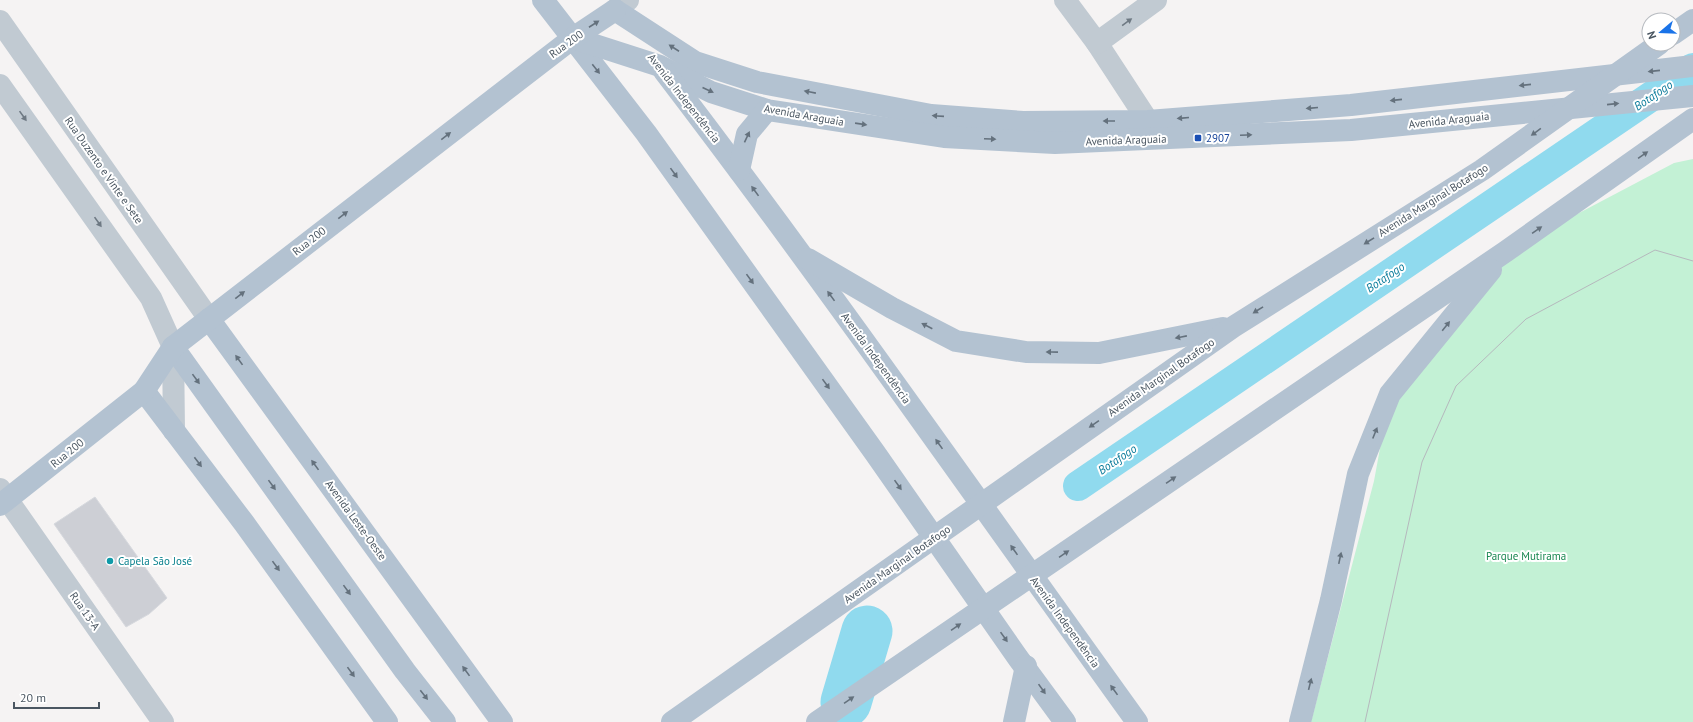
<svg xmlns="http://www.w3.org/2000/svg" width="1693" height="722" font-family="'PT Sans',sans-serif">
<rect width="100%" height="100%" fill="#f5f3f3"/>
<polygon fill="#c3f1d5" points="1693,159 1693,722 1311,722 1374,481 1390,394 1505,252 1674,163"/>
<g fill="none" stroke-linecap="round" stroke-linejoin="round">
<polyline stroke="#90daee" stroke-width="30" points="1078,486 1693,68"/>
<polyline stroke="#90daee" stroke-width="51" points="846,702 867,631"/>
</g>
<polygon fill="#cdcfd5" stroke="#d7d9de" points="95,497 167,598 149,614 126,627 54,524"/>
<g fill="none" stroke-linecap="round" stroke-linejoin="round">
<g stroke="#c1cad2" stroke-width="22">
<polyline points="1065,0 1097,43 1148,121"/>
<polyline points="615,10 628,0"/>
<polyline points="0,21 209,319"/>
<polyline points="1097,43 1156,0"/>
<polyline points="0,85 151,298 173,347 174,431"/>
<polyline points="0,489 163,722"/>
</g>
<g stroke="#b3c2d1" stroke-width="22">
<polyline points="543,0 646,133 875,453 1018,658 1065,722"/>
<polyline points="615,10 695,62 757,82 931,115 1023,122 1148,121 1351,105 1693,66"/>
<polyline points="1673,34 1693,20"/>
<polyline points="573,38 660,66 711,92 767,110 944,137 1055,143 1351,130 1693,96"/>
<path d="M 664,71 C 827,284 980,504 1137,722"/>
<polyline points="739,170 747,134 767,110"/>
<polyline points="808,259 892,308 956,341 1026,352 1099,353 1223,328"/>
<polyline points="209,319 502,722"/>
<polyline points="173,347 405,671 445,722"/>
<polyline points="144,391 244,523 387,722"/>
<polyline points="0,505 144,391 173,347 573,38 615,10"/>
<polyline points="672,722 1233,327 1482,170 1659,44"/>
<polyline points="817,722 1505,252 1693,119"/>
<polyline points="1014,722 1026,666"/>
<polyline points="1300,722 1331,600 1358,474 1390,394 1491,270"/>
</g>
<polyline stroke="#b5b8bd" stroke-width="1" points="1365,722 1422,462 1456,386 1526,319 1655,250 1693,261"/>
</g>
<defs><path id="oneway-solid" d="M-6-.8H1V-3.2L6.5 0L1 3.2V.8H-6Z"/></defs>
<g fill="#6e7983">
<use href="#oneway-solid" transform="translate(1127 22) rotate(-36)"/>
<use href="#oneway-solid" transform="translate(23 116) rotate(55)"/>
<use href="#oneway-solid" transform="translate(98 222) rotate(55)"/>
</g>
<g fill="#64717d">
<use href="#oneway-solid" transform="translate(594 24) rotate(-33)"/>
<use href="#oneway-solid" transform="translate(674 48) rotate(-147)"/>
<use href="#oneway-solid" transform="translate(596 69) rotate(52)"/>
<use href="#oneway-solid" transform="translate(1654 71) rotate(174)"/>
<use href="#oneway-solid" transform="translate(1525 85) rotate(174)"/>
<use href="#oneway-solid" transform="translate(708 90) rotate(24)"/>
<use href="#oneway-solid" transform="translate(810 92) rotate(-169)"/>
<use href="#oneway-solid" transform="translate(1396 100) rotate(174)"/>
<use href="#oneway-solid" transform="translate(1613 104) rotate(-6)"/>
<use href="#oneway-solid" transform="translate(1312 108) rotate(175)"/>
<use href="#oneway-solid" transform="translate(938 116) rotate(-176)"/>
<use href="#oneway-solid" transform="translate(1183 118) rotate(175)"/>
<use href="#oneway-solid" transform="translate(1109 121) rotate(180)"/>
<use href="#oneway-solid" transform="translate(861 124) rotate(8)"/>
<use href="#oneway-solid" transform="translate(1536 132) rotate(144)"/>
<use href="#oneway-solid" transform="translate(1246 135) rotate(-3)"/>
<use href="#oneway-solid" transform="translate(446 136) rotate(-38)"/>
<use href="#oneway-solid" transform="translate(747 137) rotate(-65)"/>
<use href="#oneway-solid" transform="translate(990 139) rotate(3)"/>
<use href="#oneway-solid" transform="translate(1643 155) rotate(-35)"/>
<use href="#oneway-solid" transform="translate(674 173) rotate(54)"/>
<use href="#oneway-solid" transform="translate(755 191) rotate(-126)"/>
<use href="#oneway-solid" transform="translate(343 215) rotate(-38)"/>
<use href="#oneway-solid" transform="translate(1537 230) rotate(-35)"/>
<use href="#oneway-solid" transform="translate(1369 241) rotate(148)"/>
<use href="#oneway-solid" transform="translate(750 279) rotate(54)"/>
<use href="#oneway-solid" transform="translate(240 295) rotate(-38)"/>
<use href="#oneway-solid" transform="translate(831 296) rotate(-126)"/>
<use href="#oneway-solid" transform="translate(1258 310) rotate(148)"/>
<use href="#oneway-solid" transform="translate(927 326) rotate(-153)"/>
<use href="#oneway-solid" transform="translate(1446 326) rotate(-51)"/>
<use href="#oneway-solid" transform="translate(1181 337) rotate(169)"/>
<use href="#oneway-solid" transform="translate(1052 352) rotate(-179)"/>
<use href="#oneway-solid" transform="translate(239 360) rotate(-126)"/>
<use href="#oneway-solid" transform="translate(196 379) rotate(54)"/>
<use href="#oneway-solid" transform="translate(826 384) rotate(54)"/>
<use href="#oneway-solid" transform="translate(1094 424) rotate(145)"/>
<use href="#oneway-solid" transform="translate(1375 433) rotate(-68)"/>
<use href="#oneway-solid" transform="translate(939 444) rotate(-125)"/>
<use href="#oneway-solid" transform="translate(198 462) rotate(53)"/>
<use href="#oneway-solid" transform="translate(315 465) rotate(-126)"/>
<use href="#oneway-solid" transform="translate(1171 480) rotate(-34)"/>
<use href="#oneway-solid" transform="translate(272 485) rotate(54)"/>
<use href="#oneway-solid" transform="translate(898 485) rotate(55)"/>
<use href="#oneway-solid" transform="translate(1014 550) rotate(-125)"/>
<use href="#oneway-solid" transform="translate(1064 554) rotate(-34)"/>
<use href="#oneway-solid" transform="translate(1340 558) rotate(-78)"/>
<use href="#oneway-solid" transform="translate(276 566) rotate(54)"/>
<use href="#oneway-solid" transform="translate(347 590) rotate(54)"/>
<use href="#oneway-solid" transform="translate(956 627) rotate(-34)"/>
<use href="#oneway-solid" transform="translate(1004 637) rotate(55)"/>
<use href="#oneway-solid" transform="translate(466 671) rotate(-126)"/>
<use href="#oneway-solid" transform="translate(351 672) rotate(54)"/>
<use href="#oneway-solid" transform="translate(1310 684) rotate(-76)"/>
<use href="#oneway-solid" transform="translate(1042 689) rotate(55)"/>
<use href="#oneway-solid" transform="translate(1114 690) rotate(-126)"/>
<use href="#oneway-solid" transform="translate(424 695) rotate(52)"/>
<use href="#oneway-solid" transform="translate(849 700) rotate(-34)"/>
</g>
<rect fill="#1a4fb4" stroke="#fff" stroke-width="1.5" x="1194" y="134" width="8" height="8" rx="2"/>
<circle fill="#0f9aa8" stroke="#fff" stroke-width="1.5" cx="110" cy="561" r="4"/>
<g text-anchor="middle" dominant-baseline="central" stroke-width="4" stroke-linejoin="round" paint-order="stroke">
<g font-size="11" fill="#4a5661" stroke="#fff">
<text transform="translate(566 44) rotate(-36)">Rua 200</text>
<text transform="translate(684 98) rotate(52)">Avenida Independência</text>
<text transform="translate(804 115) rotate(10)">Avenida Araguaia</text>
<text transform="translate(1449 120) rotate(-6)">Avenida Araguaia</text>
<text transform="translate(1126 140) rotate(-2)">Avenida Araguaia</text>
<text transform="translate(104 170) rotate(55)">Rua Duzento e Vinte e Sete</text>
<text transform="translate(1433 200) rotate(-32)">Avenida Marginal Botafogo</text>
<text transform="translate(309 241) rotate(-38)">Rua 200</text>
<text transform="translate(876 358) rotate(54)">Avenida Independência</text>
<text transform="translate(1161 377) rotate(-35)">Avenida Marginal Botafogo</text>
<text transform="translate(67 453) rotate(-39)">Rua 200</text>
<text transform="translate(356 520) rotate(54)">Avenida Leste-Oeste</text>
<text transform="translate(897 564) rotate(-35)">Avenida Marginal Botafogo</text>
<text transform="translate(85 611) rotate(55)">Rua 13-A</text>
<text transform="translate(1065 622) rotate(54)">Avenida Independência</text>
</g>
<g font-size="11" fill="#164399" stroke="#fff" text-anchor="start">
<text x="1206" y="138">2907</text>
</g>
<g font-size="11" fill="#17864f" stroke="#fff">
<text x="1526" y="556">Parque Mutirama</text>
</g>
<g font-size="11" fill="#0d838f" stroke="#fff" text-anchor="start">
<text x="118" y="561">Capela São José</text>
</g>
<g font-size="12" font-style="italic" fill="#0c7c9b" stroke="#fff">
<text transform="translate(1653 95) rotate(-34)">Botafogo</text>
<text transform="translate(1385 277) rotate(-34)">Botafogo</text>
<text transform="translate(1117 459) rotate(-34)">Botafogo</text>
</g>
</g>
<g transform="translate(1661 32) rotate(251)"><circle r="19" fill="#ffffff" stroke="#b7bbc0"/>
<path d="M0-3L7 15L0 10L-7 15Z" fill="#1a73e8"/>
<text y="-6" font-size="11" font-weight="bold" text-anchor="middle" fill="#4a5661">N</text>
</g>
<path d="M14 702v6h85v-6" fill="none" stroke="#4a5661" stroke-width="2"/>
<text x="20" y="702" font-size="12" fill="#4a5661" stroke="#ffffff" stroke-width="3" paint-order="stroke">20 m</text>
</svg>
